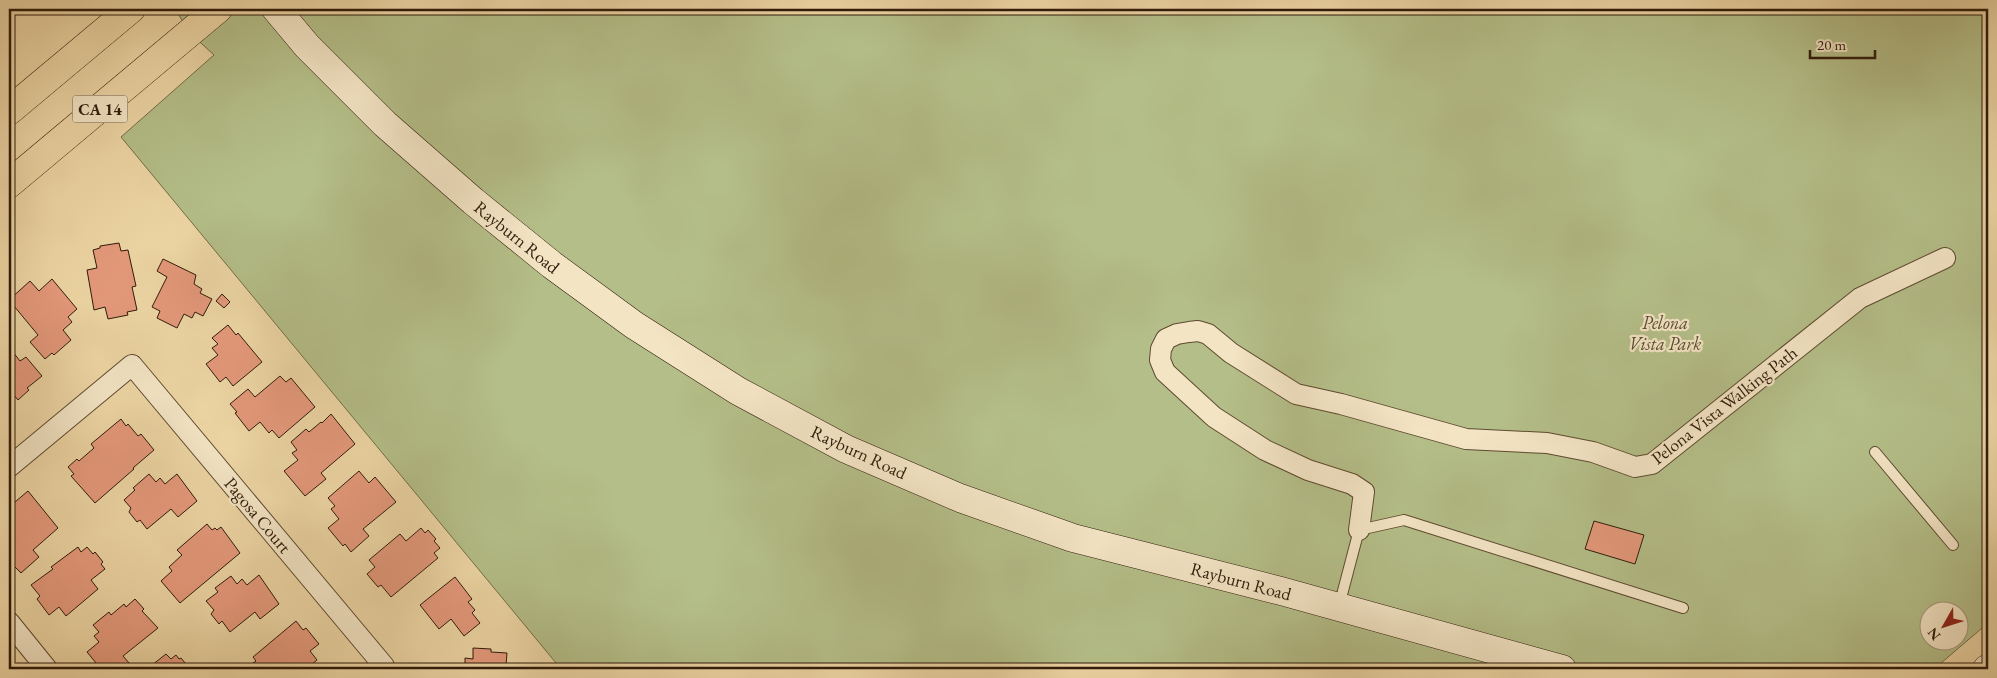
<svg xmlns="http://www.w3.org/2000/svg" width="1997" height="678" font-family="'EB Garamond',serif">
<rect width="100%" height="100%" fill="#edd5a4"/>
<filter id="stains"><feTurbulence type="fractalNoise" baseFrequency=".004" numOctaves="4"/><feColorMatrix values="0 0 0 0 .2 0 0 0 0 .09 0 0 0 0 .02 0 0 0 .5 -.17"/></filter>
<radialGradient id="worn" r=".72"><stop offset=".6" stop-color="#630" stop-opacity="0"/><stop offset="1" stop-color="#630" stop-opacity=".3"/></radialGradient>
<path fill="#b4be88" stroke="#726c49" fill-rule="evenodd" d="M 175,9 L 1988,9 L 1988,623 L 1934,669 L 561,669 L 121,137 L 214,55 L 190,33 ZM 1930,610 L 1960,610 L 1960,640 L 1930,640 Z"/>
<g fill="#e4997b" stroke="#2f1b0a">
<polygon points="119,243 121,251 128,250 136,286 132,287 137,310 127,312 128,315 108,319 105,307 94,310 87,270 97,268 93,250 100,248 100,246"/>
<polygon points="163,259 196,275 194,284 202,289 200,293 212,299 203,316 195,312 192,318 184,314 177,328 157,318 160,311 152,307 167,277 157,271"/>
<polygon points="52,279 77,309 68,317 72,322 63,330 71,340 54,355 52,353 45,359 30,342 38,335 9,300 30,281 39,291"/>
<polygon points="222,294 230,302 224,308 216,301"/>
<polygon points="228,325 236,335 238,333 262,362 233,386 226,377 220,382 206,364 218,355 212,348 218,344 212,338"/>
<polygon points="9,347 20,361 26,357 42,376 27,388 29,390 18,400 9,389"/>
<polygon points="280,376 286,382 291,378 315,407 279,438 272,430 269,433 260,422 249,431 235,413 237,412 230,404 248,389 255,397"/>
<polygon points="331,414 355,444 321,473 326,479 305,496 284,471 298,460 292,453 297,450 291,442 306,429 309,432 321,422 322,423"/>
<polygon points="121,419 126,426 128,424 138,436 141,434 154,450 133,468 134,469 95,503 71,476 74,474 68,467 77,459 79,461 94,448 91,444"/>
<polygon points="359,471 369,483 375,477 396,502 363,529 369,536 351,552 345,544 343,546 328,528 339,519 331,509 335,506 328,498"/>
<polygon points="149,474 156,482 160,478 165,484 177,474 197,501 178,517 171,509 147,529 140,520 137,522 129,512 131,508 124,500 135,490 133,488"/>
<polygon points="28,491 58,528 33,550 39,557 21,573 9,561 9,507"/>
<polygon points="1594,521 1644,535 1635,564 1585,549"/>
<polygon points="207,524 212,530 215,528 217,530 221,527 240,553 180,603 161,581 172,571 169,567 182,555 177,550"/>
<polygon points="421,528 425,533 428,530 436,539 434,541 440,548 434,553 438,558 391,597 381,585 378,587 367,574 375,567 369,560 400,534 406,541"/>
<polygon points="78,547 81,552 87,547 93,554 95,552 103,562 101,564 105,569 91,580 98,589 66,616 59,607 49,615 37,599 40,596 31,585 53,569 51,567"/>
<polygon points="259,575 279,604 260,619 255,612 230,632 222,621 219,624 211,614 214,610 206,601 218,592 215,588 231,576 237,584 242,579 247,585"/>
<polygon points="455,577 472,599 468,602 475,610 472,613 480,623 464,636 451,619 439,629 420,605"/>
<polygon points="135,599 144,609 142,611 158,628 123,656 129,663 122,669 101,669 87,652 99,642 94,636 99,632 93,625 109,612 111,615 124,604 126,607"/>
<polygon points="296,621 303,630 306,628 319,644 310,651 317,660 306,669 253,669 250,665 256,661 253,657"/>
<polygon points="473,648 491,649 491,652 507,653 506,665 513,667 513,669 447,669 447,664 465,664 465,658 473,659"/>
<polygon points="166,654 171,659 176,655 179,659 181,658 190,669 147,669"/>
</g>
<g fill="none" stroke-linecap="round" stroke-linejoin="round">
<defs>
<g id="lane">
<polyline points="1875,452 1953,545"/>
<polyline points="1339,606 1359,530 1404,520 1683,608"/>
</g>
<g id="street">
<polyline points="9,467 132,365 384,666"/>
<polyline points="1359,530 1364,492 1352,484 1308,470 1265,450 1214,417 1165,372 1160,360 1161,349 1166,339 1177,334 1189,332 1198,331 1208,334 1231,353 1296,394 1341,404 1466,439 1547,443 1593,452 1635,467 1652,464 1860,298 1945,258"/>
<polyline points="9,622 47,669"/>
</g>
<g id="secondary">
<polyline points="276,9 307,46 385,124 473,201 552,265 634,325 738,391 846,449 960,498 1073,538 1281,591 1562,669"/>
<polyline points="1987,669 1988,669"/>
</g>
<g id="highway">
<polyline points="9,111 131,9"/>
<polyline points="9,184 218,9"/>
</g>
</defs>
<use href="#lane" stroke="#5e4a30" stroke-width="12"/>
<use href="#street" stroke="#5e4a30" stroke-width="22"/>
<use href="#secondary" stroke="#2f1b0a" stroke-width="29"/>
<use href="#highway" stroke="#2f1b0a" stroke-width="29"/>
<use href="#lane" stroke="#f3e4c4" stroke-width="10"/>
<use href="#street" stroke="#f3e4c4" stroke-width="20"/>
<use href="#secondary" stroke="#f3e4c4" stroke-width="28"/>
<use href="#highway" stroke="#edd5a4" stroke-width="28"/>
</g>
<g text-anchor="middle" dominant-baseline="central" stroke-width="4.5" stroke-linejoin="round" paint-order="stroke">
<rect fill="#f3e4c4" stroke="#6a5742" stroke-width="1" x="72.5" y="95.5" width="55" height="27" rx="4"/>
<g font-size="16" font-weight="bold" fill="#2f1b0a">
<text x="100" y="109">CA 14</text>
</g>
<g font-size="18" fill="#2f1b0a" stroke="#f3e4c4">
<text transform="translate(517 237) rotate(39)">Rayburn Road</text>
<text transform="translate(1724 405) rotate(-38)">Pelona Vista Walking Path</text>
<text transform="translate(859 452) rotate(25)">Rayburn Road</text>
<text transform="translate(258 515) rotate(50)">Pagosa Court</text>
<text transform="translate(1241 581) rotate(15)">Rayburn Road</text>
</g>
<g font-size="18" font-style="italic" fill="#574c30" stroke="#f3e4c4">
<text x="1665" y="322">Pelona<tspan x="1665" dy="21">Vista Park</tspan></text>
</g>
</g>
<rect width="1997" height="678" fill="none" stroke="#edd5a4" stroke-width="30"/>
<rect x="10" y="10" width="1977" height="658" fill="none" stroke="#2f1b0a" stroke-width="2.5"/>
<rect x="15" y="15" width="1967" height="648" fill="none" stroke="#2f1b0a"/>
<g transform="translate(1944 626) rotate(231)"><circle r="24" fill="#f3e4c4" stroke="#a5947a"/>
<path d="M0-4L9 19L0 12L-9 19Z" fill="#8f2418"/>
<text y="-8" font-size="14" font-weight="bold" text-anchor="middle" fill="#2f1b0a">N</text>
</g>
<path d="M1810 50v8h65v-8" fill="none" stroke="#2f1b0a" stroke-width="2.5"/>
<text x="1817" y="50" font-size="15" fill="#2f1b0a" stroke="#f3e4c4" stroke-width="4" paint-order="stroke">20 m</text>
<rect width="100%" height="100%" filter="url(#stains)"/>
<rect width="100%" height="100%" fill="url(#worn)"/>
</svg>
